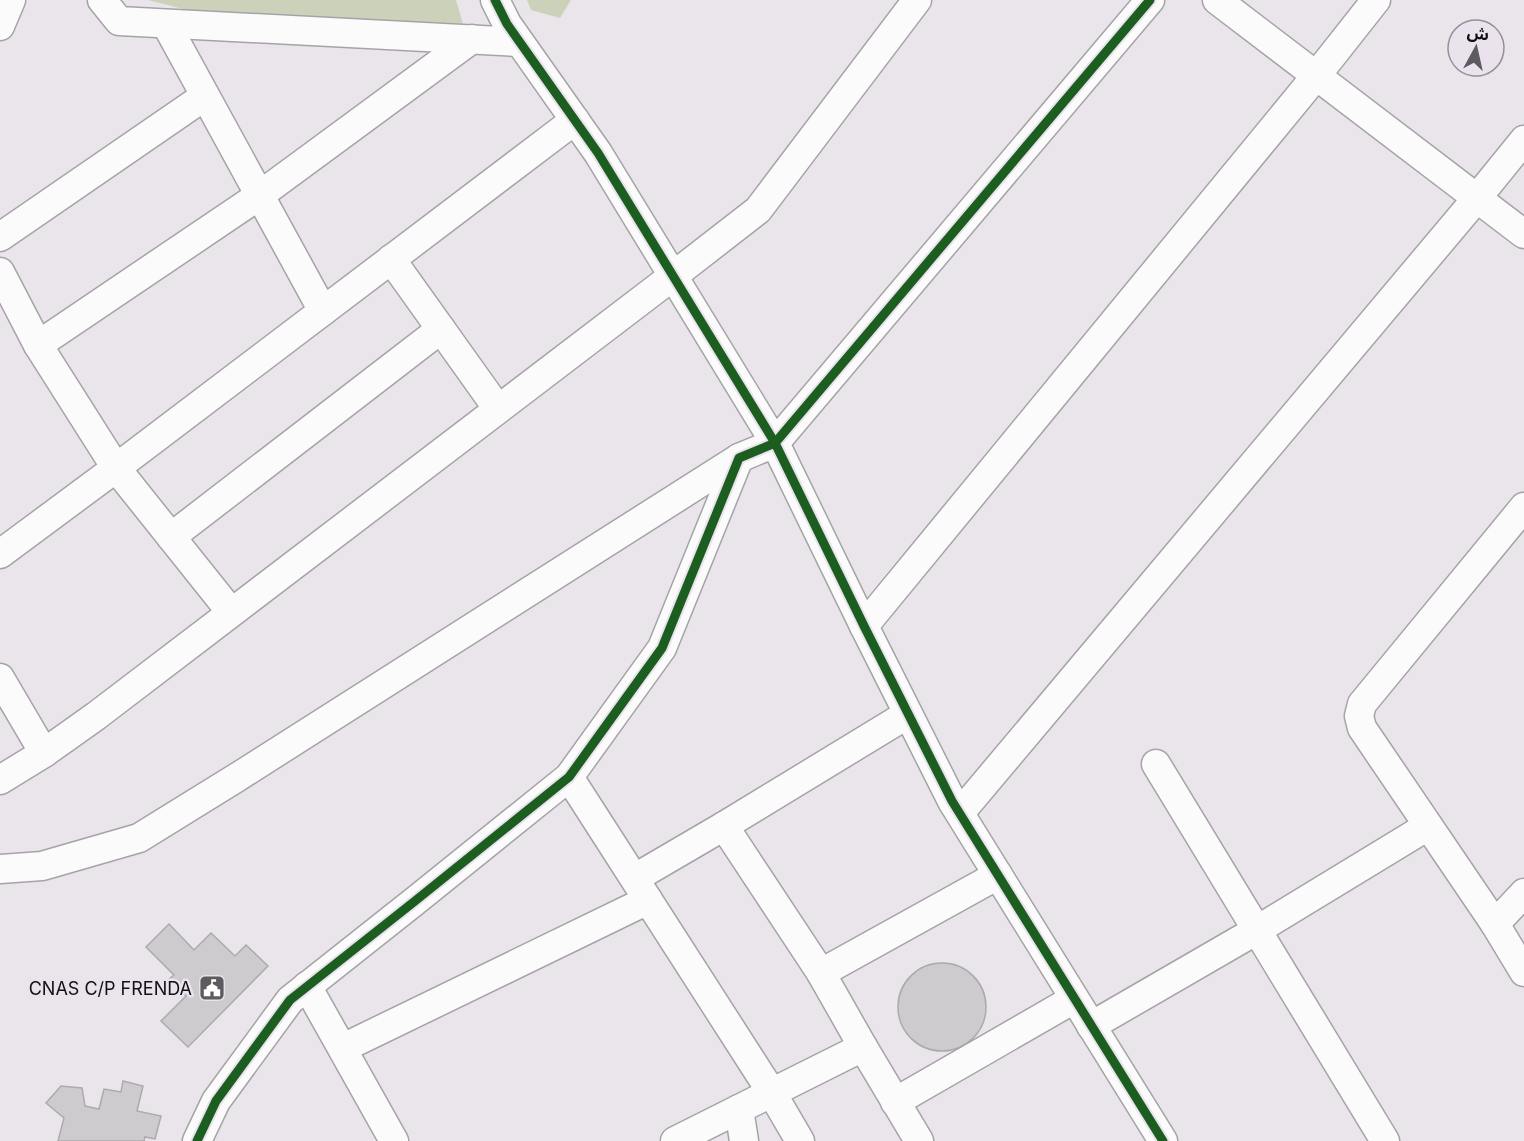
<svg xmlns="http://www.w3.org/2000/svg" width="1524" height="1141" font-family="Inter,'Noto Sans Arabic',sans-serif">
<rect width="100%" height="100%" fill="#e9e5eb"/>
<g fill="#ccd2ba">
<polygon points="148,0 456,0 463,24 195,12"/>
<polygon points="527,0 571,0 560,18 531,10"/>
</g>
<g fill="#cecbcf" stroke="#adaaae" stroke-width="1.5">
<polygon points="169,924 194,950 211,933 235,956 246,945 268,966 188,1047 161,1021 186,996 169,979 174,975 146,947"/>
<circle cx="942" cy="1007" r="44"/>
<polygon points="123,1081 143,1086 137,1111 161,1116 155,1139 145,1137 144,1141 58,1141 64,1118 46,1103 61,1086 82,1088 85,1106 99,1109 104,1089 121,1092"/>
</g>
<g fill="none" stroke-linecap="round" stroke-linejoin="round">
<defs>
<g id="minor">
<polyline points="102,0 119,21 519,42"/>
<polyline points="495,0 507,24 598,153 775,443 864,626 952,801 1163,1141"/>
<polyline points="1217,0 1524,234"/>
<polyline points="166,24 323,311"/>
<polyline points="0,26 11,0"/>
<polyline points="0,237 205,96"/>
<polyline points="391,259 498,409"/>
<polyline points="0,272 38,345 116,468 231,612"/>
<polyline points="38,345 260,195 472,39"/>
<polyline points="1524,507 1362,704 1359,716 1362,728 1495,924 1524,972"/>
<polyline points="171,537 441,329"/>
<polyline points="0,554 116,468 575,120"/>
<polyline points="864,626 1316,76 1376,0"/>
<polyline points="0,678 44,753"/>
<polyline points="1156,764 1385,1141"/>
<polyline points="569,777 772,1093 800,1141"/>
<polyline points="0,780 44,753 96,716 673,276 758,210 917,0"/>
<polyline points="960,813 1477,198 1524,140"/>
<polyline points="724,826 821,973 863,1047 919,1141"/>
<polyline points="0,869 42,866 139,838 236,778 739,458"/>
<polyline points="635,878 724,826 908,714"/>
<polyline points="1495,924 1524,893"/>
<polyline points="821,973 998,875"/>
<polyline points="307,986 394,1141"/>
<polyline points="1091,1026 1257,930 1428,826"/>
<polyline points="343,1048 648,900"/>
<polyline points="895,1102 1074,999"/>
<polyline points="739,1109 744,1141"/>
<polyline points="197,1141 216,1101 290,1000 415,901 569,777 662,648 739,458 775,443 1150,0"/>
<polyline points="675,1141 863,1047"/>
</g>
</defs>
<use href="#minor" stroke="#a6a3a7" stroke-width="31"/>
<use href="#minor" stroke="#fcfbfc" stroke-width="28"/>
<defs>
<g id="cycleway">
<polyline points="495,0 507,24 598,153 775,443 864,626 952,801 1163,1141"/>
<polyline points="197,1141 216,1101 290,1000 415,901 569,777 662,648 739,458 775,443 1150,0"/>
</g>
</defs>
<use href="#cycleway" stroke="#eae3ed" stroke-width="13"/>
<use href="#cycleway" stroke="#1b5e20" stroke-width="9"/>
</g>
<defs>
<symbol id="civic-square" viewBox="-11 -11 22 22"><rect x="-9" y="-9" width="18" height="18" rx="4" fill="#5d5b5f" stroke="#eae3ed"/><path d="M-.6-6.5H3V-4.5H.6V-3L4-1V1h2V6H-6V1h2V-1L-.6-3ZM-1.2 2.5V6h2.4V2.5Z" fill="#fff"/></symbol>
</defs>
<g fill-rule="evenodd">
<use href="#civic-square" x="197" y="973" width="30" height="30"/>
</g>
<g text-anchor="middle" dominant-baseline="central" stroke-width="5" stroke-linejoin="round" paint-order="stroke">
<g font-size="18" fill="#121014" stroke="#eae3ed" text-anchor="end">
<text x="192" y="988">CNAS C/P FRENDA</text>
</g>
</g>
<g transform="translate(1476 48) rotate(8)"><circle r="28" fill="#eae3ed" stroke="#948f96" stroke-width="1.5"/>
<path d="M0-4.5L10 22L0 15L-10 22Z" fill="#5d5b5f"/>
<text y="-9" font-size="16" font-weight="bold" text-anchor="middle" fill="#121014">ش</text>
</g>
</svg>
